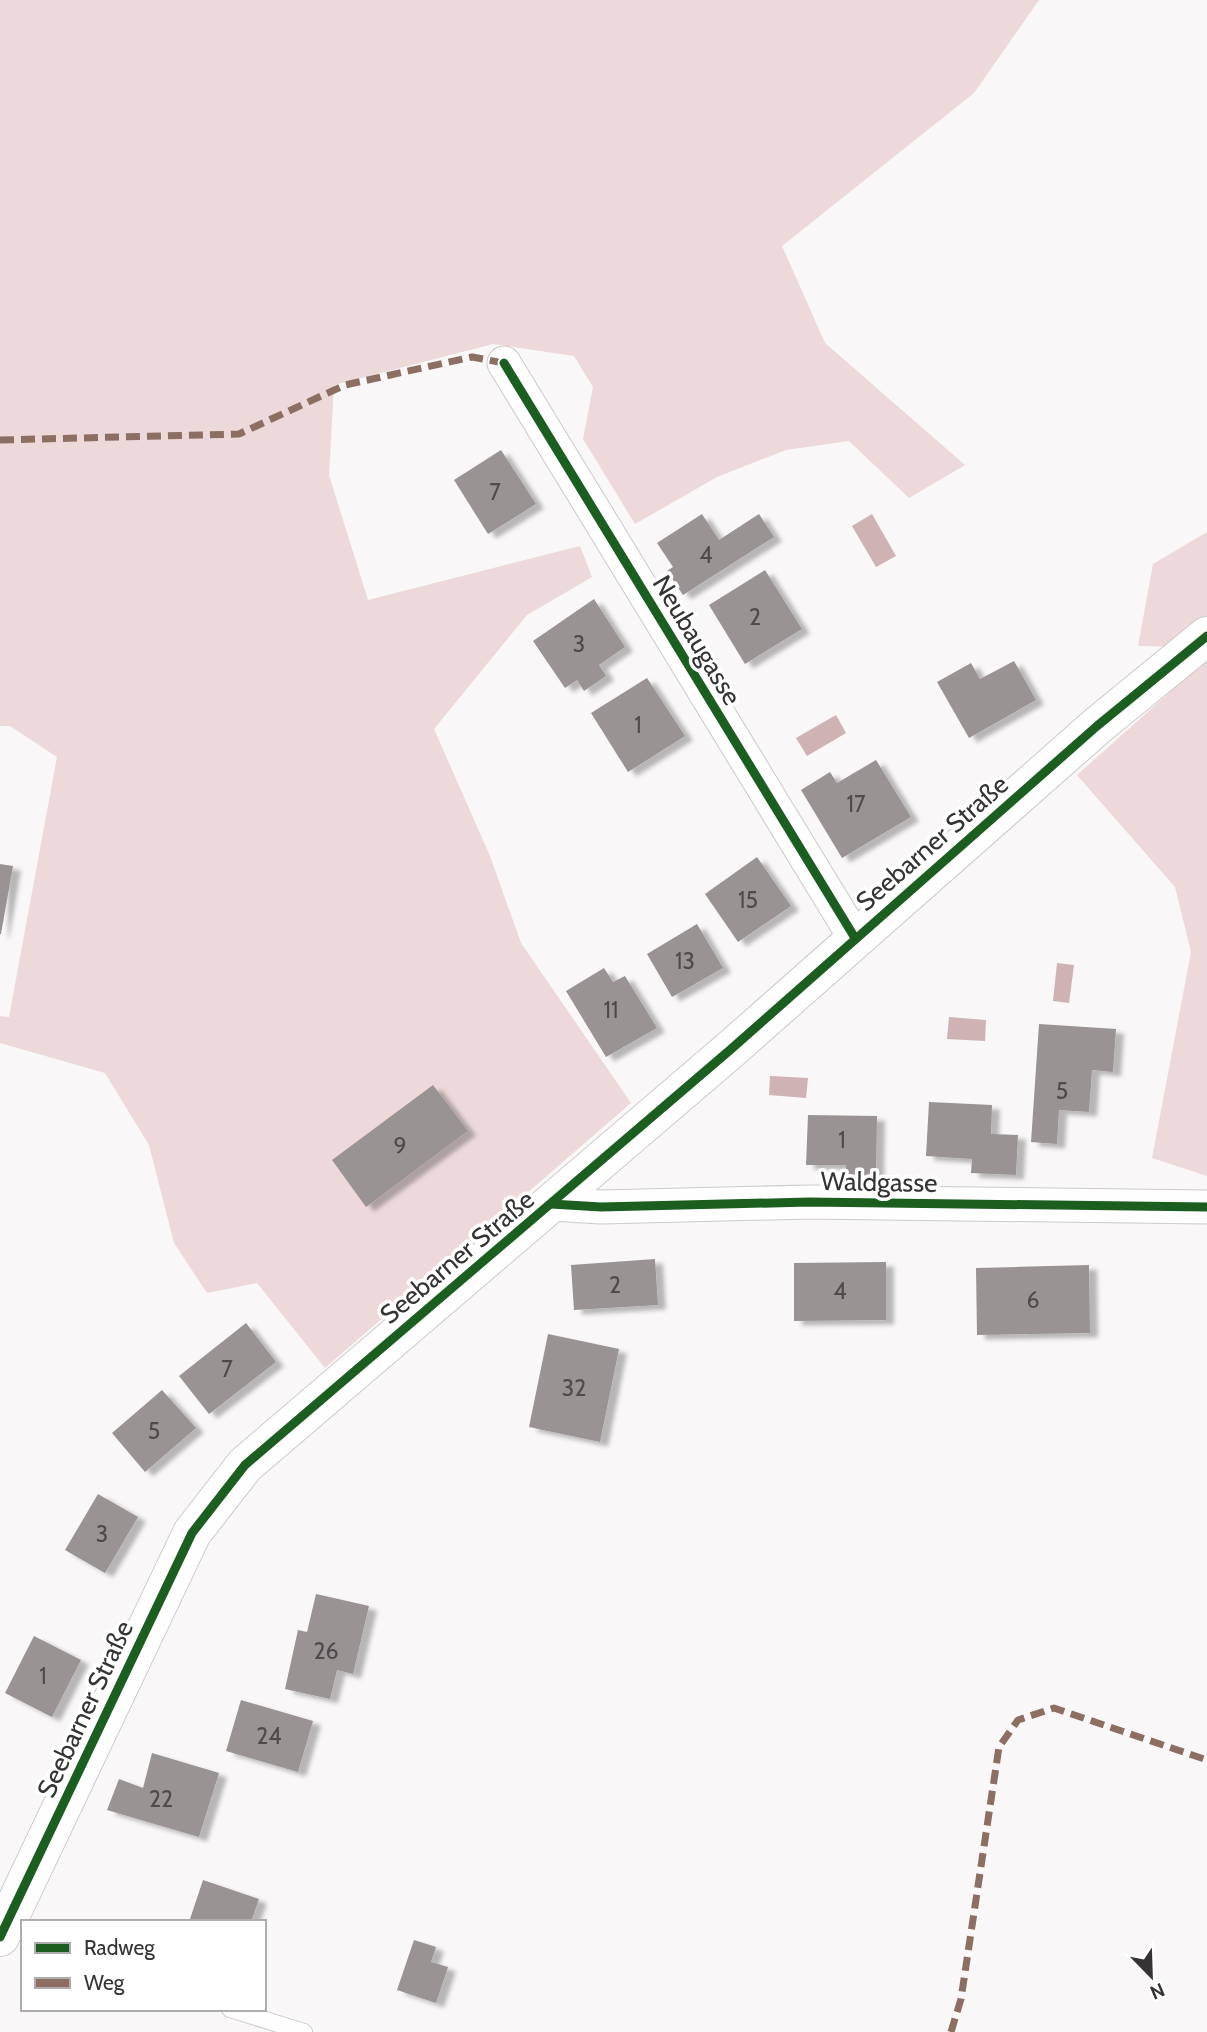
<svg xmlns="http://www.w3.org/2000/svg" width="1207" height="2032" font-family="Cabin,sans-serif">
<defs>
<filter id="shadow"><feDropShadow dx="8" dy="4.5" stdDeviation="2" flood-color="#0004"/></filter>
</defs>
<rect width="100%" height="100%" fill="#f9f7f7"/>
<g fill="#edd9da">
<polygon points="0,0 1039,0 974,93 782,246 825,343 965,465 909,498 849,441 786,450 717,477 635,524 583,439 593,387 574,356 493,344 334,385 329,475 368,600 580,546 592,577 527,615 434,729 490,856 521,943 631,1103 325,1368 257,1283 207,1293 174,1243 149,1145 105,1073 0,1043 0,1016 9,1017 57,757 10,726 0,726"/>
<polygon points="1207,532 1207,647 1138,646 1153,564"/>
<polygon points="1207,659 1207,1176 1152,1158 1191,952 1175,887 1077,775"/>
</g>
<g fill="#cfb2b4">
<polygon points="872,514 896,556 876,567 852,526"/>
<polygon points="836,715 846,733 807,756 796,738"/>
<polygon points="1057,963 1074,965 1069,1003 1053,1001"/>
<polygon points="949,1017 986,1020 985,1041 947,1039"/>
<polygon points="770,1076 808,1078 806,1098 769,1095"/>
</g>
<g fill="#9a9394" filter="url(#shadow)">
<polygon points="501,450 536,504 488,534 454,480"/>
<polygon points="702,514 719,540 759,514 774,537 683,595 667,571 673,567 657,543"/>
<polygon points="765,570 802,629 745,664 709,605"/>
<polygon points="594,599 625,647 599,665 606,676 584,691 577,680 565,688 533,641"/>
<polygon points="1014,661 1036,700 969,738 937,682 971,663 980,679"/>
<polygon points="647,678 685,736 628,772 591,713"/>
<polygon points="876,760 911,817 842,858 801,790 830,772 837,783"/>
<polygon points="757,857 791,906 738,942 705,894"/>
<polygon points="0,864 13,866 1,934 0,934"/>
<polygon points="697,924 723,968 672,997 647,954"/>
<polygon points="604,968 613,982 625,976 657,1028 606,1057 566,991"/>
<polygon points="1039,1024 1116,1029 1113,1072 1092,1070 1089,1112 1059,1110 1057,1144 1031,1142"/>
<polygon points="433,1085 468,1131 366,1207 332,1160"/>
<polygon points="929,1102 992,1105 991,1134 1018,1135 1016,1175 971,1173 972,1159 926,1156"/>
<polygon points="808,1115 877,1116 876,1176 846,1175 846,1165 806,1165"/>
<polygon points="655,1259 658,1305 574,1310 571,1265"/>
<polygon points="886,1262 886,1320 794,1321 794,1263"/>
<polygon points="1089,1265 1090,1333 977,1335 976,1268"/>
<polygon points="246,1323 276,1362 209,1414 179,1376"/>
<polygon points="548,1334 619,1349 600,1442 529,1427"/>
<polygon points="162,1390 196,1428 145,1472 112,1433"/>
<polygon points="98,1494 138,1517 105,1573 65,1550"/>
<polygon points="316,1594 369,1606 353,1674 337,1670 330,1699 285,1689 298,1630 307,1632"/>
<polygon points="34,1636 81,1660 52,1717 5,1693"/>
<polygon points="241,1700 313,1721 298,1772 226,1751"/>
<polygon points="152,1753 219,1773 199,1837 107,1810 119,1779 143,1788"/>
<polygon points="203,1880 259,1899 251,1922 189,1922"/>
<polygon points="414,1940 436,1947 431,1962 448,1967 436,2003 397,1990"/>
</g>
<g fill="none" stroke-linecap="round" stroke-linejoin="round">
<defs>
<polyline id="lane" points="230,2009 304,2032"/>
<g id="street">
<polyline points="504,363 855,938"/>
<polyline points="551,1204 601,1207 809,1202 1207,1207"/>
</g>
<polyline id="secondary" points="0,1937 192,1533 245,1465 730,1050 1097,726 1207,636"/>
</defs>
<use href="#lane" stroke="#cccaca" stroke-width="18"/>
<use href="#street" stroke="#cccaca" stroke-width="35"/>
<use href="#secondary" stroke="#cccaca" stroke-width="40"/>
<use href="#lane" stroke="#fefefe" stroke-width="16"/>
<use href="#street" stroke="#fefefe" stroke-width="33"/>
<use href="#secondary" stroke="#fefefe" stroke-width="38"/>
<g stroke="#8d6e63" stroke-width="7" stroke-dasharray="14 7" stroke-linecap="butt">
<polyline points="0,440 239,434 345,385 472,357 504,363"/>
<polyline points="951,2032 961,1999 999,1747 1018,1720 1054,1708 1207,1760"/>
</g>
<defs>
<g id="cycleway">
<polyline points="504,363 855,938"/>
<polyline points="551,1204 601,1207 809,1202 1207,1207"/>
<polyline points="0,1937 192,1533 245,1465 730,1050 1097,726 1207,636"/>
</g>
</defs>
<use href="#cycleway" stroke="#fff" stroke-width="13"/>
<use href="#cycleway" stroke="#1b5e20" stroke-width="9"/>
</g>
<g text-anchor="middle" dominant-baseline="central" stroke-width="7" stroke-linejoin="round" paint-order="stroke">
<g font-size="23" fill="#4e4b4c">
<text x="495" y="492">7</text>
<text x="706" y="555">4</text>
<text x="755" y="617">2</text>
<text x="579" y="644">3</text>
<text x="638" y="725">1</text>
<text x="856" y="804">17</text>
<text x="748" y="900">15</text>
<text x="685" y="961">13</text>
<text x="611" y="1010">11</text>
<text x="1062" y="1091">5</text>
<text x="842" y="1140">1</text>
<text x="400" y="1146">9</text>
<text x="615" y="1285">2</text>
<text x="840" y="1291">4</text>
<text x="1033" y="1300">6</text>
<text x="227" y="1369">7</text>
<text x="574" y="1388">32</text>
<text x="154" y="1431">5</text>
<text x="102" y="1534">3</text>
<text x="326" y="1651">26</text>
<text x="43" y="1676">1</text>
<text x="269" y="1736">24</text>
<text x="161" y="1799">22</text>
</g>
<g font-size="26" fill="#353334" stroke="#fff">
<text transform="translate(697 640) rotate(59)">Neubaugasse</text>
<text transform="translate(932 843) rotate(-41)">Seebarner Straße</text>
<text transform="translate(879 1182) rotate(1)">Waldgasse</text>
<text transform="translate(457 1257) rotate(-40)">Seebarner Straße</text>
<text transform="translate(85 1709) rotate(-65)">Seebarner Straße</text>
</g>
</g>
<rect x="21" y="1920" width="245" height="91" fill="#ffffff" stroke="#aeadae" stroke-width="2"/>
<rect x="35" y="1943" width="35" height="10" fill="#1b5e20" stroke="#aeadae" stroke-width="2"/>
<text x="84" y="1955" font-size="21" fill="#353334">Radweg</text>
<rect x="35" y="1978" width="35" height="10" fill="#8d6e63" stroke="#aeadae" stroke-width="2"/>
<text x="84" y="1990" font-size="21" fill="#353334">Weg</text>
<g transform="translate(1151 1976) rotate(157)" stroke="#ffffff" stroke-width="5" paint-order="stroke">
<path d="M0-5L12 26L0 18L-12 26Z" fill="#353334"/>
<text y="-10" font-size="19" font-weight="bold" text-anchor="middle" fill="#353334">N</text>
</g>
</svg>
